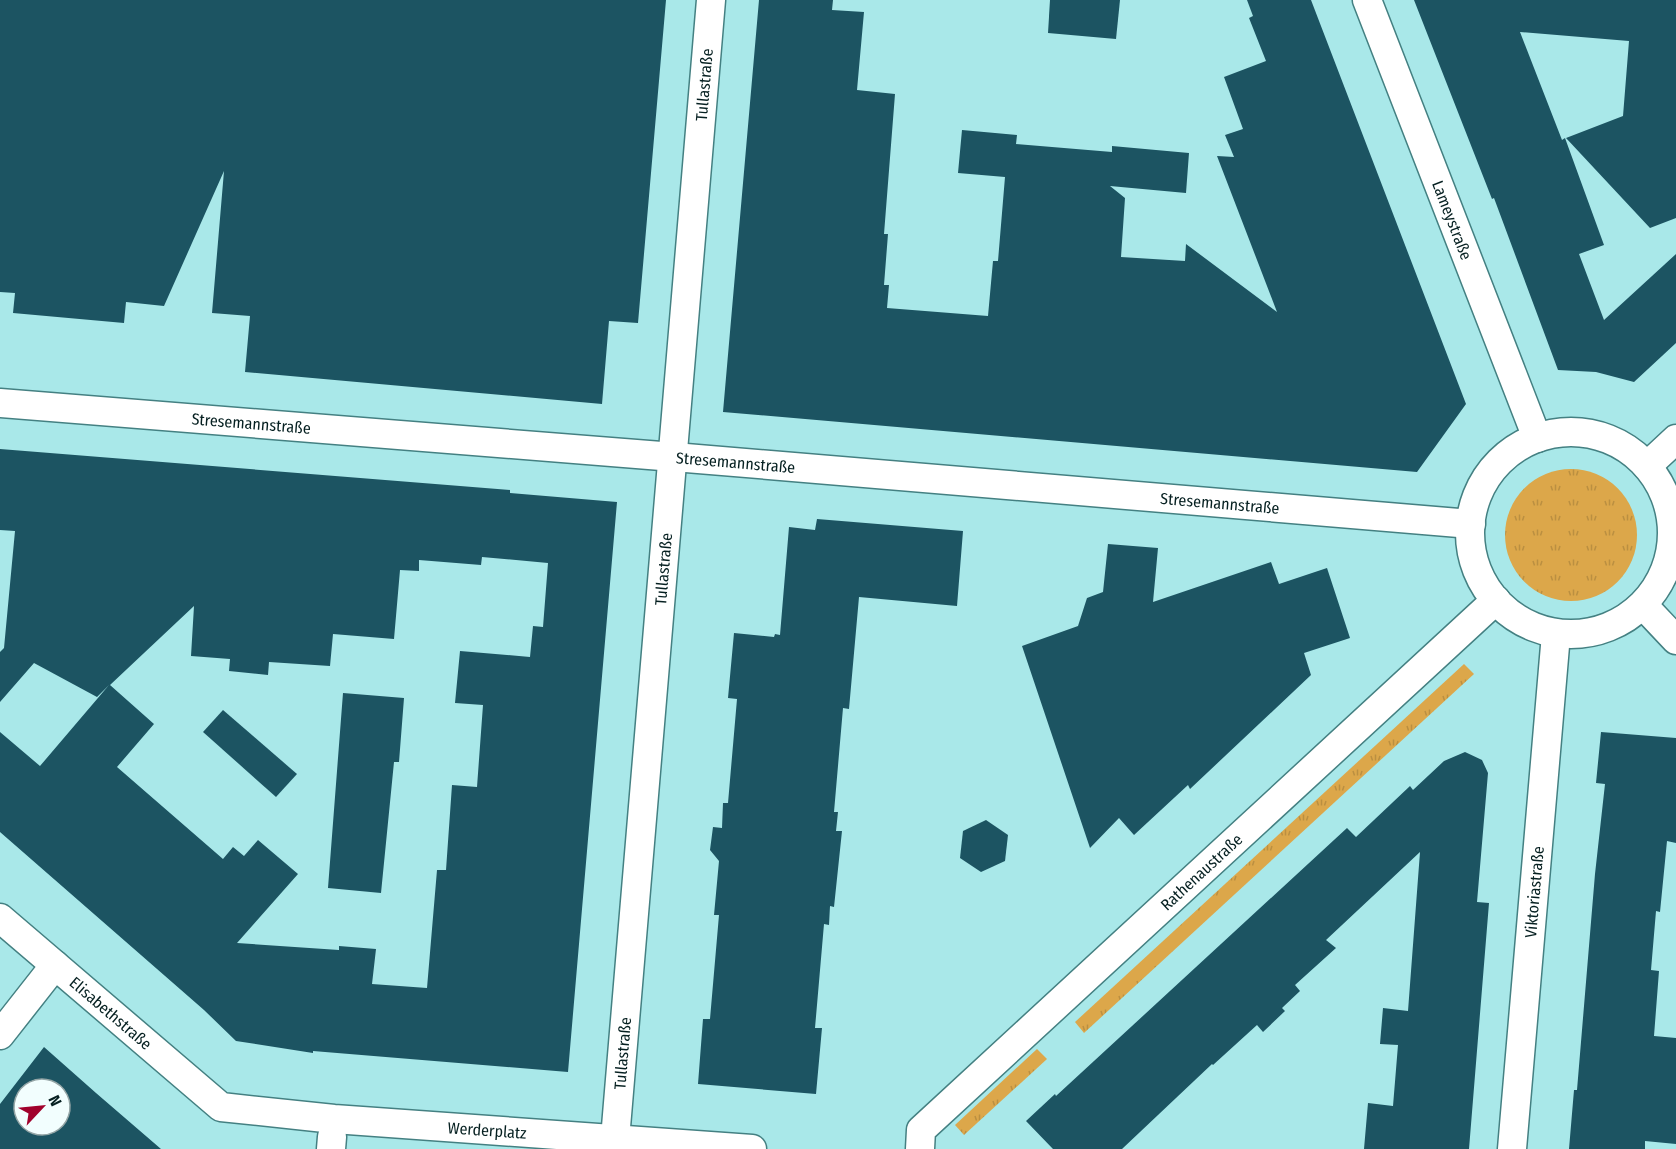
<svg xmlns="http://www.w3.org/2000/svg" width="1676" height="1149" font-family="'Fira Sans Condensed',sans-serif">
<defs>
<pattern id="grass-tufts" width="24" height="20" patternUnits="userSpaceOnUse" patternTransform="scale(1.5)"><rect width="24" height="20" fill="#dca74a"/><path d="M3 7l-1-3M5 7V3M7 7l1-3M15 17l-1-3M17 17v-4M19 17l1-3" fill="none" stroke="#bb8f40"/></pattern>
</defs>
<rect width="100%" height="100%" fill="#a9e8e9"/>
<g fill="url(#grass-tufts)">
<circle cx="1571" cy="535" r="66"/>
<polygon points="1464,664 1474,674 1084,1033 1075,1022"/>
<polygon points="1037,1049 1047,1059 964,1135 955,1125"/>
</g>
<g fill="#1c5462" fill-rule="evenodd">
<polygon points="0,0 666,0 638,323 609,321 602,404 245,372 250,316 212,313 224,171 164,306 126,302 124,323 13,313 15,293 0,292"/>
<polygon points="759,0 833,0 832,10 864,12 857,90 895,94 884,234 888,234 884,285 889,285 887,308 988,316 993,261 998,261 1005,177 958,173 962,130 1017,135 1016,144 1112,152 1112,146 1189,153 1186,193 1110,186 1125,198 1121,257 1185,261 1186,244 1277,312 1217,156 1234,157 1225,135 1243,129 1224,77 1266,61 1249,18 1253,16 1247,0 1311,0 1466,404 1417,472 723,412"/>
<polygon points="1050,0 1120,0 1116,39 1048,33"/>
<polygon points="1414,0 1676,0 1676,218 1650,228 1566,138 1623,116 1629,41 1520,32 1562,140 1565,138 1604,245 1579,254 1604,320 1676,254 1676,343 1634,382 1596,372 1558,370 1494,198 1492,199"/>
<path d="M 0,449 L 510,490 L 510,493 L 617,502 L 568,1072 L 313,1051 L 313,1053 L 236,1041 L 204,1010 L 0,832 L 0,732 L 40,766 L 109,685 L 97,697 L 34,663 L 0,702 L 0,652 L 4,648 L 15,531 L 0,530 ZM 482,557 L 548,563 L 543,627 L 533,626 L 530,657 L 460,651 L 455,703 L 483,705 L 477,787 L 452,785 L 446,870 L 437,870 L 427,988 L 372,984 L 376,949 L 339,946 L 339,950 L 237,943 L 298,874 L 258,840 L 244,856 L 233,847 L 223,859 L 117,767 L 154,724 L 110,685 L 194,606 L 191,656 L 230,659 L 229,671 L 268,675 L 269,662 L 330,666 L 333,634 L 394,639 L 400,570 L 419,571 L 419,560 L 481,565 Z"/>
<polygon points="817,519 963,531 957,606 859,597 849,709 843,708 834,812 838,812 836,831 842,831 834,907 830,906 829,925 824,924 815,1028 822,1028 816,1094 698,1084 703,1019 710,1019 719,915 714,915 719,861 710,850 713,827 722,828 723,803 728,803 737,699 728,698 734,633 774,637 775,634 780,635 789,527 815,530"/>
<polygon points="1108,544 1158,548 1153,602 1271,562 1279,584 1327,568 1350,638 1304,653 1311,675 1190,789 1188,785 1134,835 1119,818 1090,848 1022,646 1078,626 1087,598 1103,592"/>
<polygon points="343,693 404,698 399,762 394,762 381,893 328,888"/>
<polygon points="223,710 297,774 276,797 203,732"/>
<polygon points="1601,732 1676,738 1676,843 1667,841 1660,912 1656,911 1651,970 1659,971 1654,1036 1676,1038 1676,1144 1645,1141 1645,1149 1569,1149 1574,1090 1577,1090 1595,874 1605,784 1596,783"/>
<polygon points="1465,752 1482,760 1488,773 1477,902 1489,903 1469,1149 1364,1149 1368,1103 1393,1106 1398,1045 1380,1044 1383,1008 1408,1011 1420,852 1326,940 1336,948 1295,985 1300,991 1282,1008 1285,1011 1263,1032 1257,1025 1213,1065 1212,1064 1122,1149 1053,1149 1026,1121 1055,1094 1056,1096 1347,828 1356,837 1410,786 1413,790 1444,761"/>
<polygon points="986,820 1008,835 1005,861 981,872 960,858 963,831"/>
<path d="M 44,1047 L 96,1093 L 161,1149 L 0,1149 L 0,1104 ZM 24,1089 L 60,1089 L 60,1125 L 24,1125 Z"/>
</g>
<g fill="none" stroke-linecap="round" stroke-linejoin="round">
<defs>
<g id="street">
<path id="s1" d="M 1367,0 L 1537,438"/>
<path id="s2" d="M 0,403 L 674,457 L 1471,524"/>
<circle cx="1571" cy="533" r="101"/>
<polyline points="1647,466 1676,439"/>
<polyline points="1643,605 1676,640"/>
<path id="s3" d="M 0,918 L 221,1107 L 334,1119 L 752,1149"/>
<polyline points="0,1035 55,965"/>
<path id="s4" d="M 615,1139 L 711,0"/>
<polyline points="331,1149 332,1137"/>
<path id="s5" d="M 920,1149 L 921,1130 L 1496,600"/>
<path id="s6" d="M 1512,1149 L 1556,634"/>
</g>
</defs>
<use href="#street" stroke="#448082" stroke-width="31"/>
<use href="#street" stroke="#fff" stroke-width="28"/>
</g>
<g text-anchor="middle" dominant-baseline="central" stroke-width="6" stroke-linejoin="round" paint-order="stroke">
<g font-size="16" fill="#062021" stroke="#f2fefe">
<text stroke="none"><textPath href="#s4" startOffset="1058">Tullastraße</textPath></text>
<text stroke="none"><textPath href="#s1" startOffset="236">Lameystraße</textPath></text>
<text stroke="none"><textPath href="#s2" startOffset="252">Stresemannstraße</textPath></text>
<text stroke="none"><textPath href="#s2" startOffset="738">Stresemannstraße</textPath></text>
<text stroke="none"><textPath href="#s2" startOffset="1224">Stresemannstraße</textPath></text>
<text stroke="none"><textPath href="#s4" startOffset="572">Tullastraße</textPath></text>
<text stroke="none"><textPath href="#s5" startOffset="400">Rathenaustraße</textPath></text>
<text stroke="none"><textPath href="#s6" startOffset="258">Viktoriastraße</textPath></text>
<text stroke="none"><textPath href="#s3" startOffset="146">Elisabethstraße</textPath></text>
<text stroke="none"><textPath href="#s4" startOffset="86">Tullastraße</textPath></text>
<text stroke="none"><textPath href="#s3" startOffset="558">Werderplatz</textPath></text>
</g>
</g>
<g transform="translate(42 1107) rotate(64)"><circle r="28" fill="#f2fefe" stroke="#94a5a6" stroke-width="1.5"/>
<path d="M0-4.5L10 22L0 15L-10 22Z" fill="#a1012c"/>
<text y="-9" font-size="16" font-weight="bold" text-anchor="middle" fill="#062021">N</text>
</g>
</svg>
